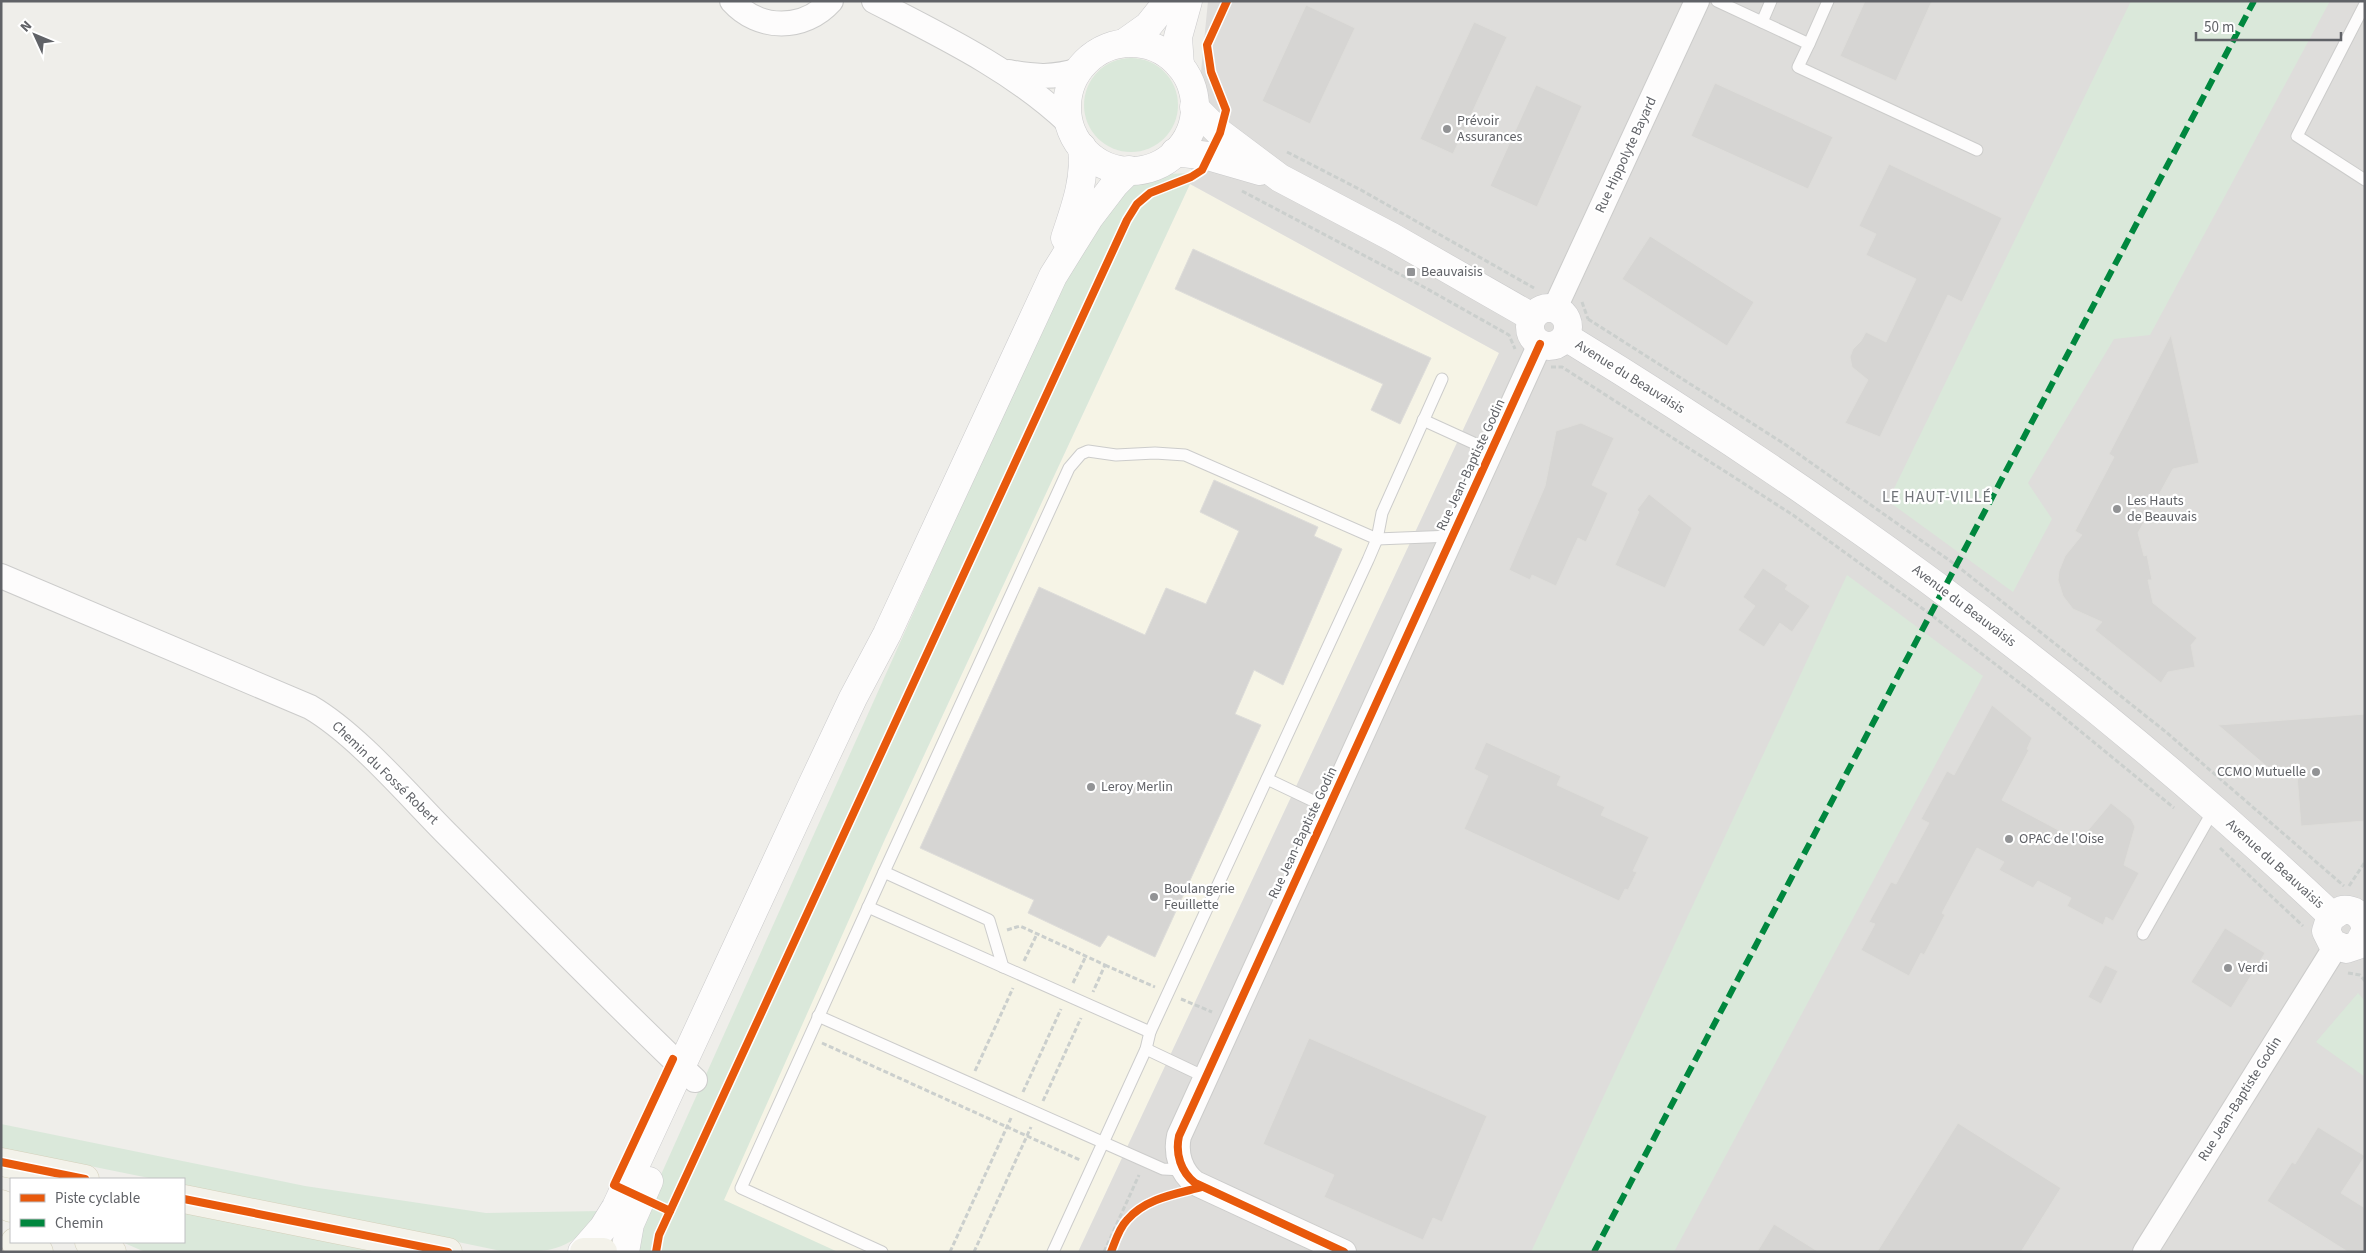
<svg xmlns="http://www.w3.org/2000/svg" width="2366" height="1253" font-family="'Source Sans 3',sans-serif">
<rect width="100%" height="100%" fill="#efeeea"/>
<polygon fill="#f6f4e6" points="1190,184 1499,353 1078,1252 693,1252"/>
<polygon fill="#dedddb" points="1208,1 2365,1 2365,1252 1078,1252 1499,353 1190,184"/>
<g fill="#dae8da">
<polygon points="2131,1 2330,1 2150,335 2114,339 2028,483 2052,519 2013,592 1888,501"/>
<circle cx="1131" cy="105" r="47"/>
<polygon points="1191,173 1190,184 885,839 724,1200 838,1252 636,1252 633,1237 1071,262 1123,187 1168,174"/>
<polygon points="1847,575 1983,676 1674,1252 1531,1252"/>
<polygon points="2358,993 2365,1001 2365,1077 2316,1042"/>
<path d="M 1,1124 L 305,1186 L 486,1213 L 602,1211 C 570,1251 555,1252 506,1252 L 184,1185 L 184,1179 L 154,1179 L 1,1148 Z"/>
<polygon points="184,1207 394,1252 145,1252 122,1242 184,1242"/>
</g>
<g fill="#d6d5d3" stroke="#deddda">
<polygon points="1865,1 1932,1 1896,81 1840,56"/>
<polygon points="1306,5 1355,28 1310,124 1262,101"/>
<polygon points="1474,22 1507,37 1453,154 1420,139"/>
<polygon points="1715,83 1833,137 1808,189 1691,136"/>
<polygon points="1536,85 1582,106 1537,207 1490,186"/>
<polygon points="1889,164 2002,218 1962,302 1948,295 1880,437 1845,423 1868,380 1852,367 1850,357 1853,349 1861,341 1866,332 1886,342 1916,279 1866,255 1876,234 1859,226"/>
<polygon points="1650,236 1754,302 1727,346 1622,279"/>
<polygon points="1193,249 1431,358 1400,424 1371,410 1383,384 1175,289"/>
<polygon points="2171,335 2199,463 2173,469 2138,533 2144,556 2147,555 2152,580 2148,580 2153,603 2197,638 2191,645 2195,667 2168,672 2161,683 2095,630 2102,622 2073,609 2063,596 2058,580 2059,571 2065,556 2082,535 2075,531 2114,457 2109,454"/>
<polygon points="1581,423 1614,438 1592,485 1608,493 1586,542 1578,538 1556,586 1532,575 1530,580 1509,570 1545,486 1556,431"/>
<polygon points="1214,480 1318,527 1314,536 1342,549 1283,685 1254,670 1235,714 1261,725 1155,957 1108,935 1100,947 1028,913 1034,900 920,848 1039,587 1145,635 1166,588 1206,604 1239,531 1200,512"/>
<polygon points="1649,494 1692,528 1665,588 1615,565 1639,512 1637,510"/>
<polygon points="1763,568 1788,585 1785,589 1810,606 1792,632 1780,623 1764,647 1738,630 1755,606 1743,597"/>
<polygon points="1992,705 2032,738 2027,749 2029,750 2002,800 2079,841 2111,803 2131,819 2135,827 2124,865 2139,873 2113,921 2106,917 2103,925 2067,906 2071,898 2038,881 2033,888 1999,870 2004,862 1977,848 1942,913 1945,915 1924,955 1921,953 1909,976 1861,950 1875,924 1869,922 1891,882 1896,884 1929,823 1921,819 1947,771 1954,775"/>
<polygon points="2365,714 2365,821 2301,826 2297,775 2278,776 2218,725"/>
<polygon points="1486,742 1561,776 1557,785 1605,807 1601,815 1649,837 1633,871 1637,872 1628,890 1625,889 1619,901 1464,829 1488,776 1474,769"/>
<polygon points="2225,928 2265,953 2231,1008 2191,982"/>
<polygon points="2105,965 2118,971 2101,1004 2088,997"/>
<polygon points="1309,1038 1487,1116 1442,1222 1433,1218 1423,1240 1324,1197 1334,1175 1263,1144"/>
<polygon points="1958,1123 2061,1188 2021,1252 1877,1252"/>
<polygon points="2318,1127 2365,1156 2341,1193 2365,1208 2365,1252 2348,1252 2267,1201 2292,1162 2295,1164"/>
<polygon points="1774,1224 1819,1252 1757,1252"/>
</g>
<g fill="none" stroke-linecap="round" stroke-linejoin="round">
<defs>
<g id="lane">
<polyline points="1717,1 1809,44 1828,1"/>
<polyline points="2365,4 2297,136 2365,180"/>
<polyline points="1762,22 1771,1"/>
<polyline points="1809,44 1798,67 1977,150"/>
<polyline points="1423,420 1491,451"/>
<polyline points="1267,779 1328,808"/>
<polyline points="884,872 1069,468 1081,454 1088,451 1116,455 1155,453 1185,455 1377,539 1452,536"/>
<polyline points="868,907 1150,1032"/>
<polyline points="2143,934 2214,809"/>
<polyline points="818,1016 1163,1169 1184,1170"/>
<polyline points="1146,1049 1205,1077"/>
<polyline points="882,1252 741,1188 884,872 989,920 1003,967"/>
<polyline points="1053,1252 1146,1049 1150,1032 1368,560 1377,539 1382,513 1442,379"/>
</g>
<g id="street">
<path d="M 732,1 C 759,31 804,31 831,1"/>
<path d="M 874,1 C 942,36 1013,70 1069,123"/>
<path d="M 1009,72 C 1034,77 1054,78 1079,70"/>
<polyline points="1555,308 1697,1"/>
<path d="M 1,576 L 310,707 C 358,735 408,795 448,835 C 530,917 611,1000 695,1080"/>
<path d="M 1344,1252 L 1195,1183 C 1181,1172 1175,1154 1179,1136 L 1540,344"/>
<polyline points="2145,1252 2336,946"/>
</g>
<g id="secondary">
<polyline points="1124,43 1148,26 1168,1"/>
<circle cx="1131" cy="107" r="64"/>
<polyline points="1180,66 1178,37 1188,1"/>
<polyline points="1194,107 1220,133 1280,178 1392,237 1532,317"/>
<polyline points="1175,152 1208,156 1260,171"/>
<path d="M 1065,238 C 1075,208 1086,179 1082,147"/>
<circle cx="1549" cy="327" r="19"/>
<path d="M 1566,337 C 1840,504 2098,695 2332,916"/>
<path d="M 2365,926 C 2362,914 2353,909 2342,910 L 2330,918 L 2326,931 L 2332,943 L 2346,949 L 2358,945 L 2365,932"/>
<polyline points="582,1252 603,1228 616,1207 811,787 853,698 887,634 1053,276 1089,218 1115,184 1129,170"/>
<polyline points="625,1252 630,1224 649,1181"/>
</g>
<g id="primary">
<polyline points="1,1162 85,1179"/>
<polyline points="184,1199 448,1252"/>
<polyline points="1,1204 11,1208"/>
<polyline points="15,1242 39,1252"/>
<polyline points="89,1242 112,1252"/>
<polyline points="584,1252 603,1252"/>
</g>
</defs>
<use href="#lane" stroke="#cccccb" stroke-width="13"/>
<use href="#street" stroke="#cccccb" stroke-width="26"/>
<use href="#secondary" stroke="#cacacb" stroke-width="29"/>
<use href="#primary" stroke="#d4d0bb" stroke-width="29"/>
<g stroke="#cbcfcd" stroke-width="3" stroke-dasharray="5 2.5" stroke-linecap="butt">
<polyline points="1287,152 1361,190 1534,288"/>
<polyline points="1242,191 1422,286 1509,335 1515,349"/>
<polyline points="1582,302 1588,319"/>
<polyline points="1588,319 1783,443 1956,565 2166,732 2344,886"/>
<polyline points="1551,367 1562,367 1793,515 1930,614 2051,707 2174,808"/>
<polyline points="2220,848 2303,926"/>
<polyline points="2349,886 2365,862"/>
<polyline points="1007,930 1020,926 1105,965 1093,992"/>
<polyline points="1024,961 1037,934"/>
<polyline points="1105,965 1155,987"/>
<polyline points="2348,973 2360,975 2365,981"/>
<polyline points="1073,983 1086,956"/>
<polyline points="1181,999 1212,1012"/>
<polyline points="822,1043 1080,1160"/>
<polyline points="975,1071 1013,988"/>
<polyline points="1023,1092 1061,1009"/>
<polyline points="1043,1101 1081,1018"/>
<polyline points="950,1252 1011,1118"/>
<polyline points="974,1252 1031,1127"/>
<polyline points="1104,1252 1139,1175"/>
</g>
<use href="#lane" stroke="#fdfcfc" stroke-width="11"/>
<use href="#street" stroke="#fdfcfc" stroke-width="24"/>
<use href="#secondary" stroke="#fdfcfc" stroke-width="28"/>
<use href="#primary" stroke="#f3f2ea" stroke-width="28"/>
<polyline stroke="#00873e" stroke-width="6" stroke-dasharray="12 6" stroke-linecap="butt" points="1594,1252 2254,1"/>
<defs>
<g id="cycleway">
<polyline points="1,1162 85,1179"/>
<polyline points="184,1199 448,1252"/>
<polyline points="670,1211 614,1185 673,1059"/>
<polyline points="656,1252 659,1235 1127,220 1137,204 1150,193 1191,177 1202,170 1220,133 1226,110 1211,72 1207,45 1227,1"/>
<path d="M 1111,1252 C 1115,1242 1119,1228 1127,1220 C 1146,1198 1176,1194 1202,1187"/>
<path d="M 1344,1252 L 1195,1183 C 1181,1172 1175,1154 1179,1136 L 1540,344"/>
</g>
</defs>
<use href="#cycleway" stroke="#fff" stroke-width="11"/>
<use href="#cycleway" stroke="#e8590c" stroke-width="8"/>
</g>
<g fill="#929395" stroke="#fff" stroke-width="2">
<circle cx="1447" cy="129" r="5"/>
<rect x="1406" y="267" width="10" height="10" rx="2.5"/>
<circle cx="2117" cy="509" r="5"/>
<circle cx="2316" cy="772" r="5"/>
<circle cx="1091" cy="787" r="5"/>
<circle cx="2009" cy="839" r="5"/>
<circle cx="1154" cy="897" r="5"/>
<circle cx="2228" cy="968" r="5"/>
</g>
<g text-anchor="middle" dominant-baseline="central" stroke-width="4.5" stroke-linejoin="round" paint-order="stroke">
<g font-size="14" fill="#606267" stroke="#fff" text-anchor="start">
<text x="1457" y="121">Prévoir<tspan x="1457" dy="16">Assurances</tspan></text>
<text x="1421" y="272">Beauvaisis</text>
<text x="2127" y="501">Les Hauts<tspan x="2127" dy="16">de Beauvais</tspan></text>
<text x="2306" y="772" text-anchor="end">CCMO Mutuelle</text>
<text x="1101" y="787">Leroy Merlin</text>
<text x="2019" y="839">OPAC de l'Oise</text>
<text x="1164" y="889">Boulangerie<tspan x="1164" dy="16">Feuillette</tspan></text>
<text x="2238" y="968">Verdi</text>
</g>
<g font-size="14" fill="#606267" stroke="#fff">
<text transform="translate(1626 155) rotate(-65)">Rue Hippolyte Bayard</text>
<text transform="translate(1630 377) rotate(32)">Avenue du Beauvaisis</text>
<text transform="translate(1471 465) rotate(-65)">Rue Jean-Baptiste Godin</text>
<text transform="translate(1964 606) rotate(37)">Avenue du Beauvaisis</text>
<text transform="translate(385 773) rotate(44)">Chemin du Fossé Robert</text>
<text transform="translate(1303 833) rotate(-65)">Rue Jean-Baptiste Godin</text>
<text transform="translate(2275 864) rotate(42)">Avenue du Beauvaisis</text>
<text transform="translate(2240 1099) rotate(-58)">Rue Jean-Baptiste Godin</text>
</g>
<g font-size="16" letter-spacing="1" fill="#717479" stroke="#fff">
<text x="1937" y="497">LE HAUT-VILLÉ</text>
</g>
</g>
<rect width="2366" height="1253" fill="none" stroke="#606267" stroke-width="5"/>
<rect x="10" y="1178" width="175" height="65" fill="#ffffff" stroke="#bfc0c2"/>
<rect x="20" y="1194" width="25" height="8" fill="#e8590c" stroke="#bfc0c2"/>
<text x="55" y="1203" font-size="15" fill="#606267">Piste cyclable</text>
<rect x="20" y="1219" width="25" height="8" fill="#00873e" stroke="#bfc0c2"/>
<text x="55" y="1228" font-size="15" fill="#606267">Chemin</text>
<g transform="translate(35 35) rotate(314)" stroke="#ffffff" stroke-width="4" paint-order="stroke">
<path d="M0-4L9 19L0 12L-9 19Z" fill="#606267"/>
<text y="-8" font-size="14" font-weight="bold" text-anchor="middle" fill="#606267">N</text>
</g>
<path d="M2196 32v8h145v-8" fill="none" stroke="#606267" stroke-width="2.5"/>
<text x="2204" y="32" font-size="15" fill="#606267" stroke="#ffffff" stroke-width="4" paint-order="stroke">50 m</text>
</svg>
